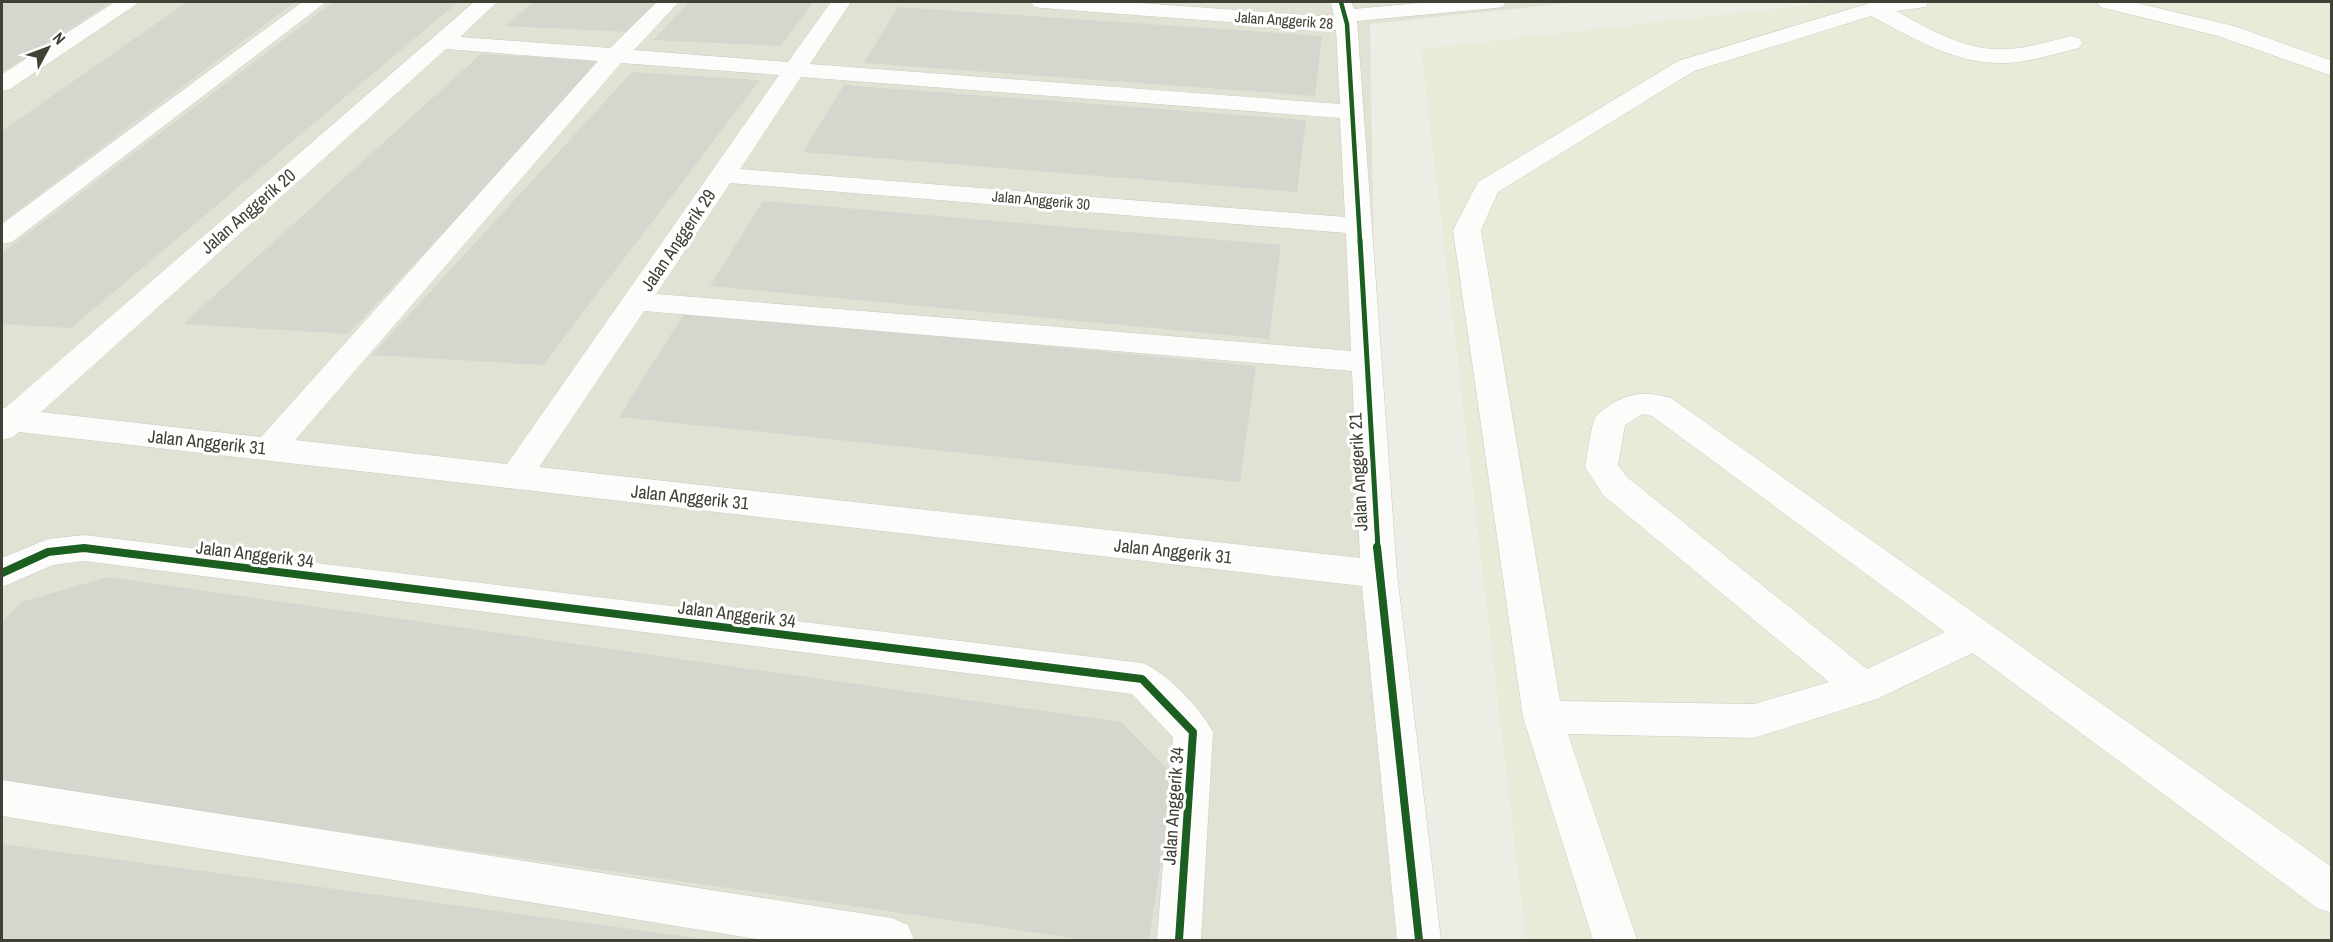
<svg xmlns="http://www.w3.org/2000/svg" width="2333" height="942" font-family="'Archivo Narrow',sans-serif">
<rect width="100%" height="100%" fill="#edede6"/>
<polygon fill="#e1e1d4" points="2,2 1579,2 1370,24 1379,574 1399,940 2,940"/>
<polygon fill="#eaead9" points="1836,2 2331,2 2331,940 1526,940 1421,49"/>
<g fill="#d6d6cf">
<polygon points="2,2 111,2 2,72"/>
<polygon points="187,2 295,2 2,222 2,131"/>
<polygon points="333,2 458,2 71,328 2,324 2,253"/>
<polygon points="533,2 659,2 630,32 505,26"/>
<polygon points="689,2 813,2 781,46 653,40"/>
<polygon points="898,7 1322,36 1315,96 864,63"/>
<polygon points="481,54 605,61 348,334 183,324"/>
<polygon points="632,72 760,80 543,365 372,355"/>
<polygon points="844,85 1306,120 1297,192 803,152"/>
<polygon points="763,201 1281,245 1269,339 710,286"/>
<polygon points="685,312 1256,366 1240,482 619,417"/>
<polygon points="108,577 1121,722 1174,776 1149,940 1087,940 2,783 2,623 21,602"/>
<polygon points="2,844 705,939 705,940 2,940"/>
</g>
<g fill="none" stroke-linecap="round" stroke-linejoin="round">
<defs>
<g id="minor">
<polygon points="115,2 140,2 10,89 2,91 2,74"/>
<polygon points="302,2 326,2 12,242 2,244 2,224"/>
<path d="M 474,2 L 497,2 L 460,37 L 610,48 L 657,2 L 679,2 L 634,50 L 788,62 L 831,2 L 851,2 L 810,64 L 1340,104 L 1336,30 L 1042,8 L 1034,7 L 1031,2 L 1125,2 L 1334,17 L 1331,2 L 1351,2 L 1354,9 L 1431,2 L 1505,2 L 1503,7 L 1495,8 L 1357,21 L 1397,574 L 1441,940 L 1397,940 L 1362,586 L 19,432 L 13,437 L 2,440 L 2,408 L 5,408 ZM 446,49 L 598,61 L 261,437 L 41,412 ZM 621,63 L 779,75 L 507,464 L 295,440 ZM 801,77 L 1340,118 L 1345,217 L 740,169 ZM 730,183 L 1346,233 L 1351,351 L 656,294 ZM 644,311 L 1352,371 L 1360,558 L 539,467 Z"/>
<path d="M 1873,2 L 1928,2 L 1926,7 L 1896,11 C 1931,30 1967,52 2008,49 C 2029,48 2050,41 2071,36 L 2079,38 L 2082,43 L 2079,48 C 2055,54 2030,62 2006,63 C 1956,65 1913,38 1871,16 L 1694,71 L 1498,192 L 1481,230 L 1560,701 L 1754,704 L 1829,682 L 1603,495 L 1585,467 C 1588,452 1589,436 1594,421 C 1597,413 1603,410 1610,405 C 1631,392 1646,391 1671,398 L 2332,867 L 2332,913 L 2317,908 L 1973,653 L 1877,699 L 1754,738 L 1568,734 L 1637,940 L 1593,940 L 1523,717 L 1453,230 L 1478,182 L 1678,61 ZM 1642,414 L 1652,416 L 1945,632 L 1867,669 L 1627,477 L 1618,465 L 1625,425 Z"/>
<polygon points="2097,2 2132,2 2234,26 2332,61 2332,76 2218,36 2100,7"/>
<path d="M 84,535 L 1142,663 C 1165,671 1202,710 1213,732 L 1201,940 L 1157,940 L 1173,737 L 1132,694 L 84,561 L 53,565 L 2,587 L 2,558 L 48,539 Z"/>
<polygon points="2,780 892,918 908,925 914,940 762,940 2,816"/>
</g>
</defs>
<use href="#minor" stroke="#cbcbc4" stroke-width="1"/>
<use href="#minor" fill="#fcfcfb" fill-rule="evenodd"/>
<defs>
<polyline id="cycleway-far2" points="1341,2 1347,24 1360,241"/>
<g id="cycleway-far1">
<polyline points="1360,240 1378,549"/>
<polyline points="76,549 91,549"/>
</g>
<g id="cycleway">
<polyline points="1377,547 1419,940"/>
<polyline points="2,573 48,552 84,548 1142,679 1193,732 1179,940"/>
</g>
</defs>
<use href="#cycleway-far2" stroke="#fff" stroke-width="8"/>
<use href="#cycleway-far1" stroke="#fff" stroke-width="9"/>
<use href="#cycleway" stroke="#fff" stroke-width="11"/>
<use href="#cycleway-far2" stroke="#1b5e20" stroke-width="4.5"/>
<use href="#cycleway-far1" stroke="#1b5e20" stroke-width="5"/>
<use href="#cycleway" stroke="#1b5e20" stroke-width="8"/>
</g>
<g text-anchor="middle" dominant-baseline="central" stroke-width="6" stroke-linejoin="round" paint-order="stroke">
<g font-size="15" fill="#414034" stroke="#fff">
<text transform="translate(1284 20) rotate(4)">Jalan Anggerik 28</text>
<text transform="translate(1041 200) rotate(5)">Jalan Anggerik 30</text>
</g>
<g font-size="18" fill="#414034" stroke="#fff">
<text transform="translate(248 211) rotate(-41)">Jalan Anggerik 20</text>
<text transform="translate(678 240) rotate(-56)">Jalan Anggerik 29</text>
<text transform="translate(207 442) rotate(6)">Jalan Anggerik 31</text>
<text transform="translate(1358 472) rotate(-93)">Jalan Anggerik 21</text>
<text transform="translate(690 497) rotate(6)">Jalan Anggerik 31</text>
<text transform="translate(1173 551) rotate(6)">Jalan Anggerik 31</text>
<text transform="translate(255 554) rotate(7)">Jalan Anggerik 34</text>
<text transform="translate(737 614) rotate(7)">Jalan Anggerik 34</text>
<text transform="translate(1173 806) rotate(-86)">Jalan Anggerik 34</text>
</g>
</g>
<rect width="2333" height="942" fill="none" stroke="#414034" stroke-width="6"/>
<g transform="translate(48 48) rotate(49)" stroke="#ffffff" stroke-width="4.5" paint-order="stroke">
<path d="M0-4.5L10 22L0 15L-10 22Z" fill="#414034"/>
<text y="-9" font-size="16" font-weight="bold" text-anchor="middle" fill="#414034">N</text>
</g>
</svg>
